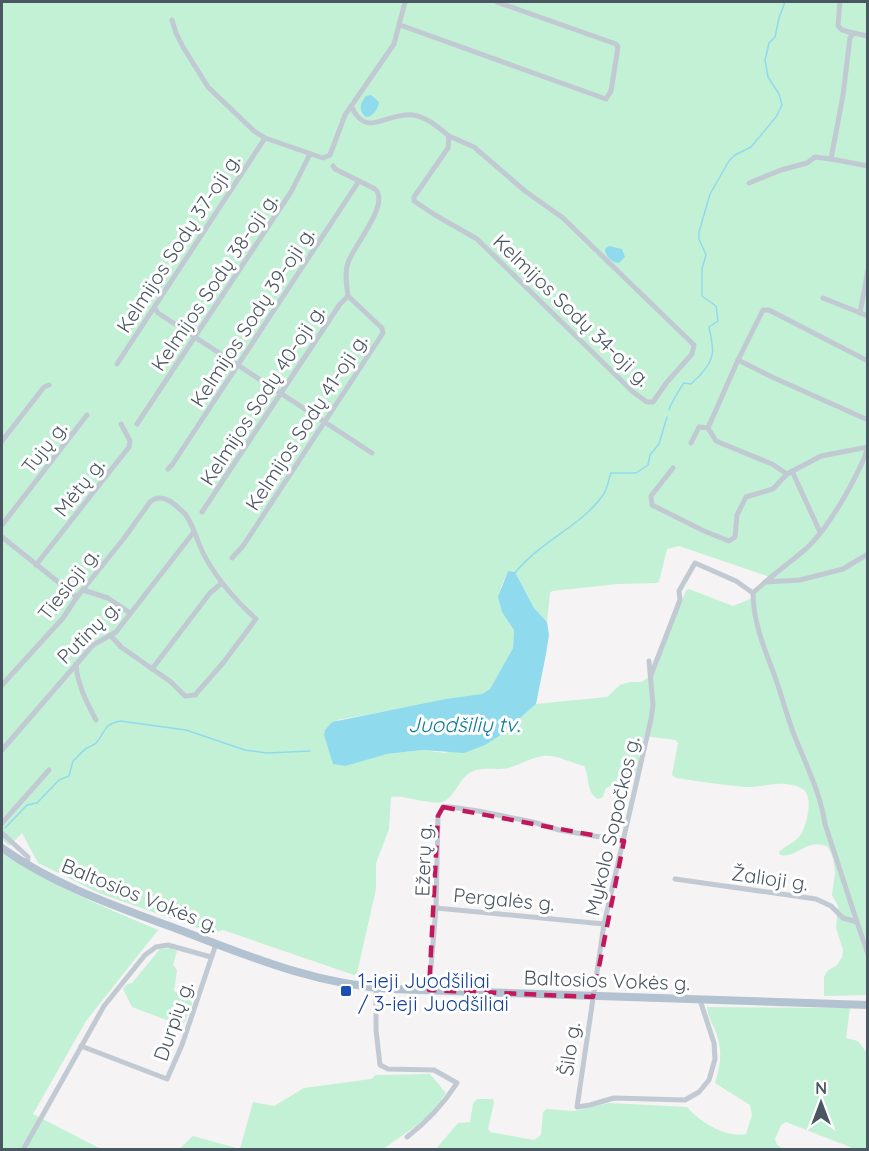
<svg xmlns="http://www.w3.org/2000/svg" width="869" height="1151" font-family="Quicksand,sans-serif">
<rect width="100%" height="100%" fill="#f5f3f3"/>
<g fill="#c3f1d5" fill-rule="evenodd">
<path d="M 2,2 L 867,2 L 867,995 L 824,996 L 824,977 L 827,971 L 837,965 L 842,957 L 843,950 L 836,928 L 838,906 L 832,895 L 835,872 L 833,858 L 828,847 C 806,837 798,859 780,855 L 779,852 C 785,846 792,844 798,838 C 806,830 814,799 804,790 C 802,788 795,785 792,785 C 776,781 761,788 745,787 C 722,785 699,781 676,778 L 672,775 L 678,743 L 676,740 L 644,736 L 636,774 L 606,788 L 603,797 L 598,799 C 586,793 590,777 584,766 C 572,763 555,754 543,756 C 531,758 519,765 508,768 C 495,771 478,765 467,775 C 458,782 453,799 442,802 C 428,805 402,794 391,797 L 389,829 L 376,863 L 376,889 L 357,973 L 354,975 L 223,930 L 212,933 L 99,893 L 38,863 L 22,833 L 9,846 L 2,840 ZM 679,546 L 773,578 L 750,599 L 733,606 L 689,589 L 686,590 L 654,673 L 642,682 L 630,682 L 620,685 L 607,697 L 536,704 L 502,734 L 445,753 L 422,750 L 387,754 L 367,759 L 337,720 L 482,694 L 490,689 L 513,648 L 514,630 L 501,587 L 508,571 L 515,572 L 534,608 L 547,622 L 550,593 L 552,591 L 618,584 L 656,583 L 659,582 L 667,549 Z"/>
<path d="M 2,853 C 50,886 105,907 158,930 L 86,1021 L 33,1114 L 101,1149 L 2,1149 Z"/>
<polygon points="171,948 177,951 173,965 177,970 174,991 191,999 192,1004 184,1023 177,1024 132,1007 123,989 127,984 132,983 160,949"/>
<path d="M 707,1007 L 850,1008 L 846,1038 L 858,1041 L 867,1053 L 867,1149 L 855,1149 L 786,1122 L 781,1125 L 775,1139 L 777,1145 L 784,1149 L 435,1150 L 458,1123 L 470,1122 L 473,1104 L 477,1099 L 493,1099 L 494,1103 L 488,1129 L 490,1132 L 534,1140 L 541,1135 L 543,1112 L 546,1109 L 574,1111 L 609,1103 L 687,1107 C 700,1122 725,1138 746,1134 L 752,1115 L 750,1105 L 715,1083 C 721,1064 723,1049 715,1030 C 711,1021 708,1017 707,1007 Z"/>
<polygon points="430,1074 446,1093 430,1116 383,1149 178,1150 193,1136 240,1149 253,1102 274,1106 304,1088 371,1079 376,1075"/>
</g>
<g fill="#90daee">
<path d="M 371,95 L 379,102 C 378,109 373,117 366,117 C 358,111 360,103 366,96 Z"/>
<path d="M 609,246 L 622,249 L 625,257 L 619,263 C 612,263 605,256 605,249 Z"/>
<polygon points="508,571 515,572 534,608 547,622 549,635 546,654 536,704 502,734 485,745 464,753 422,750 387,754 345,766 333,764 324,735 325,730 332,722 446,699 482,694 490,689 513,648 514,630 502,612 498,597"/>
</g>
<g fill="none" stroke-linecap="round" stroke-linejoin="round">
<g stroke="#90daee" stroke-width="1.5">
<path d="M 669,410 C 669,407 682,385 684,383 L 691,384 C 694,380 698,378 701,374 C 717,357 713,347 709,327 L 718,321 L 716,306 L 702,296 L 702,269 L 706,255 L 699,239 L 699,232 L 710,194 L 729,161 L 735,155 L 751,147 L 776,117 L 782,105 L 779,94 L 768,77 L 765,60 L 769,43 L 775,37 L 779,18 L 785,2"/>
<path d="M 514,574 C 539,542 583,525 603,495 C 608,488 608,481 611,473 L 636,473 L 648,465 L 650,455 L 659,444 L 667,417"/>
<path d="M 5,828 L 27,805 L 37,803 L 59,780 L 69,776 L 73,761 C 78,757 82,751 87,748 C 89,747 94,745 96,743 C 106,732 102,725 120,721 L 186,730 L 245,750 L 267,753 L 310,751"/>
</g>
<g stroke="#c1cad2" stroke-width="5">
<polyline points="172,20 176,33 183,47 208,87 254,131 265,138 323,158 330,155 345,115 394,44 405,2"/>
<polyline points="400,25 606,99 611,91 618,47 616,44 497,2"/>
<polyline points="853,33 868,36"/>
<path d="M 351,106 C 367,140 385,112 413,115 C 427,117 439,128 449,136 L 448,148 L 414,197 L 414,201 L 435,215 L 477,239 L 633,392 L 647,402 L 653,402 L 667,382 L 692,354 L 694,345 L 563,218 L 525,191 L 474,147 L 449,136"/>
<polyline points="831,159 868,166"/>
<polyline points="749,183 781,170 807,163 815,157 831,159 843,95 850,38 853,33 842,30 838,26 840,2"/>
<polyline points="823,298 868,316"/>
<polyline points="155,309 158,313 372,453"/>
<polyline points="860,313 868,270"/>
<polyline points="738,360 772,377 868,420"/>
<polyline points="117,364 265,138"/>
<polyline points="137,424 291,192 310,154"/>
<polyline points="708,428 738,360 763,310 769,310 868,361"/>
<polyline points="2,441 44,387 49,385"/>
<polyline points="691,443 699,427 708,428 716,441 772,464 787,474 821,456 868,447"/>
<polyline points="673,468 651,496 652,505 704,531 729,541 735,537 737,515 746,497 773,489 787,474"/>
<polyline points="168,469 172,465 359,181"/>
<polyline points="792,471 820,532"/>
<polyline points="202,512 340,304 348,296"/>
<polyline points="2,525 87,415"/>
<polyline points="2,537 77,597"/>
<path d="M 232,558 L 243,546 L 383,333 L 382,328 L 348,296 C 347,286 344,273 348,263 C 353,246 391,204 375,189 L 335,169 L 333,166"/>
<polyline points="36,565 129,447 130,441 121,424"/>
<polyline points="765,582 800,580 843,569 868,554"/>
<polyline points="83,590 108,598 130,613"/>
<polyline points="649,661 653,705 651,719 604,924 577,1107 590,1105 614,1098 685,1100 699,1092 709,1080 715,1059 714,1043 700,1000"/>
<path d="M 76,664 C 77,684 87,703 96,720"/>
<polyline points="152,669 210,593 222,583"/>
<polyline points="651,675 680,600 679,591 695,563 736,581 753,593"/>
<path d="M 2,685 L 63,618 L 77,597 L 125,537 L 150,502 C 162,491 176,505 185,514 C 192,522 198,543 203,553 C 216,578 235,600 256,619 L 223,663 L 195,695 L 185,696 L 171,682 L 121,647 L 111,636"/>
<polyline points="2,750 93,645 116,632 193,533"/>
<polyline points="2,823 49,770"/>
<polyline points="2,833 28,857 27,865"/>
<polyline points="675,879 816,899 831,906 843,918 857,922 868,954"/>
<polyline points="436,908 604,924"/>
<path d="M 857,922 L 825,824 C 820,791 805,763 793,732 C 786,713 781,693 774,674 C 764,648 753,621 753,593 C 770,577 789,563 807,548 C 830,526 857,478 868,448"/>
<path d="M 376,988 L 376,1030 L 380,1065 L 388,1069 L 434,1070 L 457,1083 C 443,1105 428,1121 407,1137"/>
<polyline points="429,990 436,908 438,816 443,807 451,807 478,811 533,822 559,830 624,841"/>
<polyline points="81,1046 167,1079 182,1045 216,944"/>
<polyline points="23,1150 104,1006 145,955 156,947 168,945 211,957"/>
</g>
<path stroke="#b3c2d1" stroke-width="8" d="M 2,848 C 55,886 118,907 180,930 C 251,957 314,984 391,989 L 868,1005"/>
</g>
<path fill="none" stroke="#c2185b" stroke-width="4.5" stroke-dasharray="12 8" stroke-linejoin="round" d="M 443,807 L 624,841 L 593,997 L 429,990 L 438,816 Z"/>
<rect fill="#1a4fb4" stroke="#fff" stroke-width="2" x="340" y="985" width="12" height="12" rx="3"/>
<g text-anchor="middle" dominant-baseline="central" stroke-width="6" stroke-linejoin="round" paint-order="stroke">
<g font-size="20" fill="#4a5661" stroke="#fff">
<text transform="translate(178 243) rotate(-57)">Kelmijos Sodų 37-oji g.</text>
<text transform="translate(214 282) rotate(-56)">Kelmijos Sodų 38-oji g.</text>
<text transform="translate(572 310) rotate(44)">Kelmijos Sodų 34-oji g.</text>
<text transform="translate(252 317) rotate(-57)">Kelmijos Sodų 39-oji g.</text>
<text transform="translate(262 395) rotate(-57)">Kelmijos Sodų 40-oji g.</text>
<text transform="translate(306 422) rotate(-57)">Kelmijos Sodų 41-oji g.</text>
<text transform="translate(44 447) rotate(-52)">Tujų g.</text>
<text transform="translate(79 487) rotate(-52)">Mėtų g.</text>
<text transform="translate(68 584) rotate(-52)">Tiesioji g.</text>
<text transform="translate(88 632) rotate(-45)">Putinų g.</text>
<text transform="translate(612 826) rotate(-77)">Mykolo Sopočkos g.</text>
<text transform="translate(423 860) rotate(-88)">Ežerų g.</text>
<text transform="translate(770 878) rotate(8)">Žalioji g.</text>
<text transform="translate(140 895) rotate(22)">Baltosios Vokės g.</text>
<text transform="translate(504 899) rotate(5)">Pergalės g.</text>
<text transform="translate(607 980) rotate(2)">Baltosios Vokės g.</text>
<text transform="translate(173 1021) rotate(-71)">Durpių g.</text>
<text transform="translate(569 1049) rotate(-82)">Šilo g.</text>
</g>
<g font-size="20" fill="#164399" stroke="#fff" text-anchor="start">
<text x="358" y="980">1-ieji Juodšiliai<tspan x="358" dy="23">/ 3-ieji Juodšiliai</tspan></text>
</g>
<g font-size="21" font-style="italic" fill="#0c7c9b" stroke="#fff">
<text x="464" y="724">Juodšilių tv.</text>
</g>
</g>
<rect width="869" height="1151" fill="none" stroke="#4a5661" stroke-width="6"/>
<g transform="translate(821 1103)" stroke="#ffffff" stroke-width="4.5" paint-order="stroke">
<path d="M0-4.5L10 22L0 15L-10 22Z" fill="#4a5661"/>
<text y="-9" font-size="16" font-weight="bold" text-anchor="middle" fill="#4a5661">N</text>
</g>
</svg>
